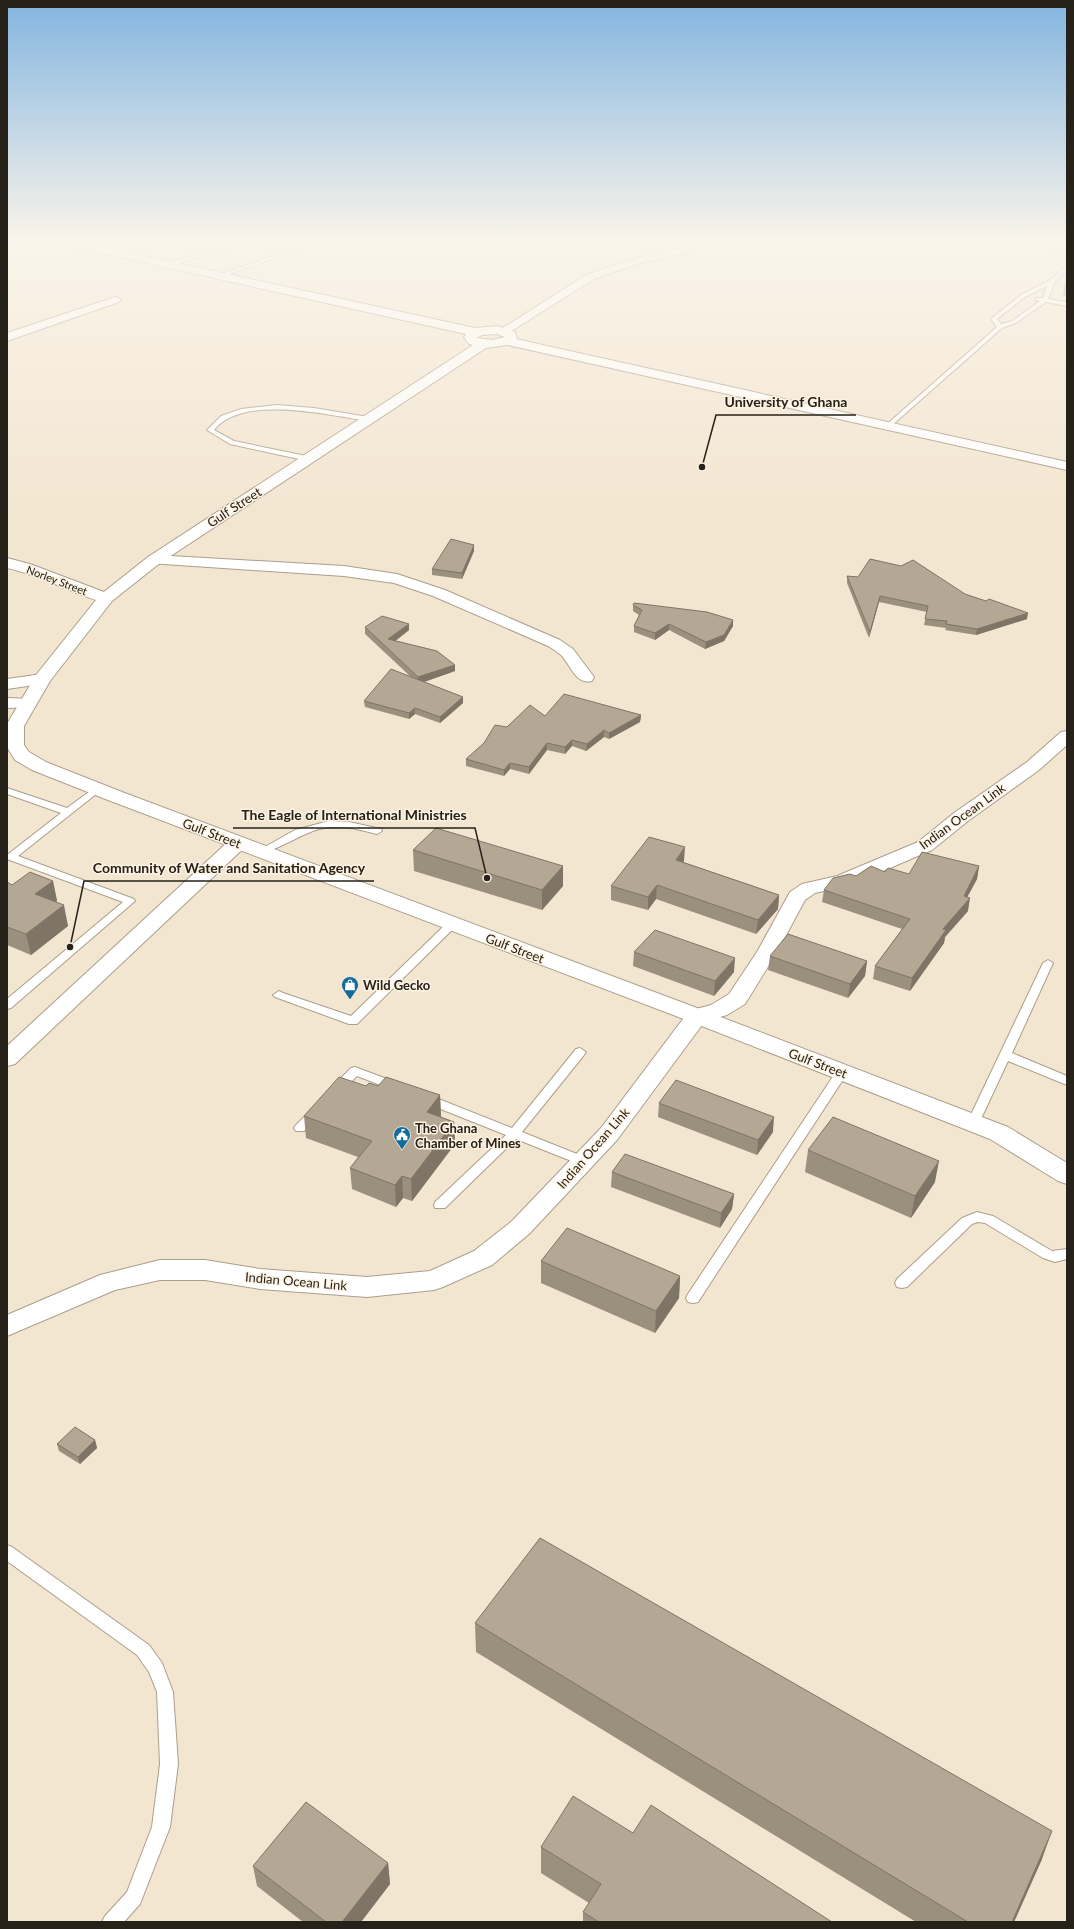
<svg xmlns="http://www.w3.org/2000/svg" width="1074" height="1929" font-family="Lato,sans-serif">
<rect width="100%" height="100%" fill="#f3e6d1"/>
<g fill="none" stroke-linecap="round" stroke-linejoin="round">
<defs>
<g id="lane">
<polygon points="247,241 257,241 167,266 164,264"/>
<polygon points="315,241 324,241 221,277 216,276"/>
<polygon points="1018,241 1032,241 1063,246 1067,243 1067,248 1064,250"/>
<path d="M 1067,265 L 1067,270 L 1055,282 L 1048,299 L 1067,302 L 1067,306 L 1046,302 L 1016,323 L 1002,328 L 890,427 L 886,427 L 886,425 L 997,327 L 991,319 L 992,318 L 1021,295 L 1050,280 ZM 1047,286 L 1043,298 L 1036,298 L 1036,300 L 1040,301 L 1012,321 L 1001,324 L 997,319 L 1025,297 Z"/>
<path d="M 277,405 L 314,408 L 368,417 L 371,419 L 368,421 C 328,415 243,394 214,430 L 234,441 L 311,457 L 311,461 L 308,461 L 230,444 L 207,430 L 221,416 L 241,409 Z"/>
<polygon points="97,786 102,789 100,791 18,856 134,899 135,901 11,1008 7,1009 7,999 123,902 7,859 7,855 61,813 7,794 7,788 67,808"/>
<path d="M 329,821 L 349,822 L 381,829 L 382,831 L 377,834 C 358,829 339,824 319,829 C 305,832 266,856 257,854 L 256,852 L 295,830 Z"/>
<polygon points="452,921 456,922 457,924 456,926 357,1024 349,1024 275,997 273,995 279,991 283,993 351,1016 448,922"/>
<polygon points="1048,960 1053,963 1012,1053 1067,1076 1067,1085 1008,1061 979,1123 977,1126 969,1126 967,1123 1043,963"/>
<polygon points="580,1048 586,1052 584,1055 522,1132 587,1158 589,1161 587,1164 579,1164 516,1139 445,1208 435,1208 434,1205 435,1202 506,1135 423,1102 421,1099 423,1096 431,1096 512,1128 576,1049"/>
<polygon points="355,1067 400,1084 402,1087 396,1091 357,1076 340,1093 332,1093 330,1090 332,1087 351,1068"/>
<polygon points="842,1068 848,1072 698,1302 693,1303 688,1302 686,1298 688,1294 838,1069"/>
<polygon points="315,1109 319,1110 321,1113 319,1116 304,1131 296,1131 294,1128 296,1125 311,1110"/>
<polygon points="977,1212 993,1216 1052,1251 1067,1249 1067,1259 1055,1262 1043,1258 985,1223 978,1222 972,1224 907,1287 902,1288 897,1287 895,1283 897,1279 962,1218"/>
<polygon points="7,1545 12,1547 149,1645 162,1663 173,1692 178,1764 170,1827 140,1904 124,1922 102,1922 105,1916 127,1892 152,1827 160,1764 157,1692 149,1672 137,1655 7,1561"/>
</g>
<g id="street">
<polygon points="696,241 711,241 681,254 636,264 594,279 508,333 500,333 498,331 586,275 629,260 674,250"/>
<polygon points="115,297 119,298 121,300 119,302 7,341 7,333"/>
<polygon points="507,337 1067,462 1067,470 503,344 501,341"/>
<path d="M 154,555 L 344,566 L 397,574 L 445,590 L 560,640 L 573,649 L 594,677 L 592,681 C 576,685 571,666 562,656 C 558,652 553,649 548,646 L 433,596 L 394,583 L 344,576 L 149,563 L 146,560 L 149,557 Z"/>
<path d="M 7,558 L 30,564 L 112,595 L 114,598 L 112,601 L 106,603 C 72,594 41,575 7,568 Z"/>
<polygon points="42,674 48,675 50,679 48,683 7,689 7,679"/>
<polygon points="7,698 33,699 36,703 33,707 7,708"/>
<polygon points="1067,731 1067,745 1039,770 968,821 932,850 850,885 815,893 805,900 777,952 745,1004 727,1015 705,1021 617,1140 529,1234 492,1265 443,1287 434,1290 367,1297 260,1289 205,1280 160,1280 115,1290 7,1336 7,1315 100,1275 160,1260 205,1260 260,1269 367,1277 430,1271 474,1251 511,1222 601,1128 689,1011 711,1005 729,994 757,952 790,892 802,884 837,876 918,842 954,813 1027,762 1061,732"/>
<polygon points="238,837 245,839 248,843 245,847 15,1064 7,1066 7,1046 231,839"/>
</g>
<path id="secondary" d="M 56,241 L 76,241 L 475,328 L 498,326 L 515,332 L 517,339 L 507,345 L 486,348 L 160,563 L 112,601 L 50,681 L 24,726 L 24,745 L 29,752 L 46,762 L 122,792 L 705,1011 L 1008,1127 L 1067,1163 L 1067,1184 L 1058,1181 L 990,1139 L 689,1021 L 108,800 L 32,770 L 15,760 L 7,747 L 7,724 L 36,675 L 100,595 L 148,557 L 473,345 L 469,344 L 464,337 L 466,334 L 61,244 ZM 497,334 L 505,337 L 492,340 L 477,338 L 482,335 Z"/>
</defs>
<use href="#lane" stroke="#ab9e8b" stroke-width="2"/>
<use href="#street" stroke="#ab9e8b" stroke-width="2"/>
<use href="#secondary" stroke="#ab9e8b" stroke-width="2"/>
<use href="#lane" fill="#fff" fill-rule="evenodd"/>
<use href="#street" fill="#fff" fill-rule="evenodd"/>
<use href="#secondary" fill="#fff" fill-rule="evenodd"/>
</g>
<g fill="#9b907e">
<polygon points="1067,276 1067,296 1063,295 1066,277"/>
<polygon points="474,551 462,579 432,575 432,569"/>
<polygon points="847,576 858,577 965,594 1027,619 976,635 945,630 946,628 924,625 927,612 879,602 869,638 847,583"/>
<polygon points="633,605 733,620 733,626 724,641 705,649 669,630 655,640 634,632 634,626 639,615 633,611"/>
<polygon points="409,624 409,630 395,641 455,665 455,671 424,682 463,697 463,703 440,723 415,714 409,719 365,707 364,701 411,677 365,634 365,627"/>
<polygon points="641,715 640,722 609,739 604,737 586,751 572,746 565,754 547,750 529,774 510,769 504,776 466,766 466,759 507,727 545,716"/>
<polygon points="413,850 563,866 563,886 542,910 414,871"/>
<polygon points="684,861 683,862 779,895 778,909 756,934 656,899 648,910 611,900 611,886"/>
<polygon points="979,866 977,879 967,897 968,911 945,937 944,943 910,991 873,979 875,966 902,929 822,902 824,890 856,876 909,874"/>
<polygon points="53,881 57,901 56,902 68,926 31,955 7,945 7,882 12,885"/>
<polygon points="634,952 734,972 714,996 633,966"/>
<polygon points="770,956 867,961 865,976 848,998 768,970"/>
<polygon points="366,1086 378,1086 440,1095 441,1117 454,1122 455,1144 412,1201 403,1198 396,1207 352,1189 350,1168 358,1157 306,1138 304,1116"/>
<polygon points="659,1103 773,1132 757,1155 658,1117"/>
<polygon points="808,1150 935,1182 911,1218 805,1172"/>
<polygon points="612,1172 734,1194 732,1209 720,1228 611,1187"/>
<polygon points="541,1261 680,1276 679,1298 655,1333 541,1283"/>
<polygon points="95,1440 97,1448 80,1464 59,1451 57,1444"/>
<polygon points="475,1623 1042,1859 1014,1922 916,1922 476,1652"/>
<polygon points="633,1833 832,1922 583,1922 583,1912 589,1903 541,1873 541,1847"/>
<polygon points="388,1863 390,1884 361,1922 303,1922 257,1886 253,1866"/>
</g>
<g fill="#7e7567">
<polygon points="474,545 474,551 462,579 462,573"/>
<polygon points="880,596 879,602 869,638 870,632"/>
<polygon points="1028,613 1027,619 976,635 977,629"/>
<polygon points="733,620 733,626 724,641 705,649 706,642"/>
<polygon points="409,624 409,630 389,646 388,639"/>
<polygon points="669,624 669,630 655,640 655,633"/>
<polygon points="455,665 455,671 418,684 418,677"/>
<polygon points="463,697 463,703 440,723 440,717"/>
<polygon points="415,708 415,714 409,719 409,713"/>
<polygon points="641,715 640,722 609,739 609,733"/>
<polygon points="604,730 604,737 586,751 587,744"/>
<polygon points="572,740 572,746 565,754 565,747"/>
<polygon points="547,743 547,750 529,774 529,767"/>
<polygon points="510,763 510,769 504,776 504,770"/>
<polygon points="685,847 684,861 675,874 676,860"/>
<polygon points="563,866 563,886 542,910 542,890"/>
<polygon points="979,866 977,879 962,907 970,898 968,911 945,937 944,943 910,991 912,978 964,896"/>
<polygon points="53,881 57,901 40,915 35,894"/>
<polygon points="657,885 656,899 648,910 648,897"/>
<polygon points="779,895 778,909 756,934 758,920"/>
<polygon points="64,905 68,926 31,955 26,934"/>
<polygon points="735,958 734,972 714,996 715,981"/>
<polygon points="867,961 865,976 848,998 850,984"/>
<polygon points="440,1095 441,1117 428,1133 427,1112"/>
<polygon points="774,1117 773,1132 757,1155 758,1140"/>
<polygon points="454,1122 455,1144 412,1201 411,1179"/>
<polygon points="939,1161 935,1182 911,1218 915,1196"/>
<polygon points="402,1176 403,1198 396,1207 395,1185"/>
<polygon points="734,1194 732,1209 720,1228 721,1213"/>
<polygon points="680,1276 679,1298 655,1333 656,1311"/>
<polygon points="95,1440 97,1448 80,1464 78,1457"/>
<polygon points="1052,1831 1042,1859 1014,1922 1012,1922"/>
<polygon points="388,1863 390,1884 361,1922 342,1922"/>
</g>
<g fill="#b4a793" stroke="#7e7567">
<polygon points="451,539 474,545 462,573 432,569"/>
<polygon points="870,559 901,566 913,560 965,594 986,601 989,599 1028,613 977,629 946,624 947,621 925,619 928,606 880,596 870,632 847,576 858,577"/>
<polygon points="634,603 707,612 733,620 724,635 706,642 669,624 655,633 634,626 642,610 633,605"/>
<polygon points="382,616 409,624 388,639 437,651 455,665 418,677 365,627"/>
<polygon points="391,669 463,697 440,717 415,708 409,713 364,701"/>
<polygon points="564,694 641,715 609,733 604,730 587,744 572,740 565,747 547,743 529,767 510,763 504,770 466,759 484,743 495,725 507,727 530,705 545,716"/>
<polygon points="436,828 563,866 542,890 413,850"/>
<polygon points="649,837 685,847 676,860 779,895 758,920 657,885 648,897 611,886"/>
<polygon points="922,852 979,866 964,896 970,898 943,929 946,930 912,978 875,966 910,919 824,890 833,878 850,874 856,876 871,866 885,872 888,868 909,874"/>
<polygon points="30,872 53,881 35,894 64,905 26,934 7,927 7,882 12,885"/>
<polygon points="655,930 735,958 715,981 634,952"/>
<polygon points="788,934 867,961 850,984 770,956"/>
<polygon points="339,1077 366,1086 369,1083 378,1086 386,1077 440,1095 427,1112 454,1122 411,1179 402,1176 395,1185 350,1168 372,1141 304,1116"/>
<polygon points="676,1080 774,1117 758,1140 659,1103"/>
<polygon points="833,1117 939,1161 915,1196 808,1150"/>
<polygon points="625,1154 734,1194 721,1213 612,1172"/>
<polygon points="567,1228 680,1276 656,1311 541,1261"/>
<polygon points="75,1427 95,1440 78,1457 57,1444"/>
<polygon points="540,1538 1052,1831 1012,1922 968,1922 475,1623"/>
<polygon points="573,1796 633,1833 651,1805 832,1922 599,1922 583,1912 601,1884 541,1847"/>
<polygon points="306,1802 388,1863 342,1922 326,1922 253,1866"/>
</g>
<linearGradient id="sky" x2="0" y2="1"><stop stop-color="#83b5e0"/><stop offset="0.47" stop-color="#faf4ea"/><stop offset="1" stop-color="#faf4ea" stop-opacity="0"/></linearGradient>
<rect width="1074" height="511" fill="url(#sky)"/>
<defs>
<symbol id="shop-pin" viewBox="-11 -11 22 30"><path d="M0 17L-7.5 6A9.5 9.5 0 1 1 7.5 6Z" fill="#126b9b" stroke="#fef3e2"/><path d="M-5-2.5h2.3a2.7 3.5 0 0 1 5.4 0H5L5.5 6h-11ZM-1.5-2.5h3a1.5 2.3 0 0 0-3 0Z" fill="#fff"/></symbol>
<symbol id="civic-pin" viewBox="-11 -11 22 30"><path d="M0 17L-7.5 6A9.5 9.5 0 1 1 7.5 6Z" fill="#126b9b" stroke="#fef3e2"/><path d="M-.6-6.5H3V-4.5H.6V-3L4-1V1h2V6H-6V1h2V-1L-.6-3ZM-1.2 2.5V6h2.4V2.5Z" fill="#fff"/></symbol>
</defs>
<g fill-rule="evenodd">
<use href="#shop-pin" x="340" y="975" width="20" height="27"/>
<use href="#civic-pin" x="392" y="1125" width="20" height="27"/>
</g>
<g text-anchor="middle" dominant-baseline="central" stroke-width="3" stroke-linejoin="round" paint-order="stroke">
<g font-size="11" fill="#262119" stroke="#fef3e2">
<text transform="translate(57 580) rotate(21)">Norley Street</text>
</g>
<g font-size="13" fill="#262119" stroke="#fef3e2">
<text transform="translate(234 507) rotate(-33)">Gulf Street</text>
<text transform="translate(962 816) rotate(-36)">Indian Ocean Link</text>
<text transform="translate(212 833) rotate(21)">Gulf Street</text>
<text transform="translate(515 948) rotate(21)">Gulf Street</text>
<text transform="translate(818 1063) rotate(21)">Gulf Street</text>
<text transform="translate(593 1148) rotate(-49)">Indian Ocean Link</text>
<text transform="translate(296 1281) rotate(5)">Indian Ocean Link</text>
</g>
<g font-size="13" font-weight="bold" fill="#262119" stroke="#fef3e2" text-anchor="start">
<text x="363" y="985">Wild Gecko</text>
<text x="415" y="1128">The Ghana<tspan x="415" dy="15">Chamber of Mines</tspan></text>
</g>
</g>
<path fill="none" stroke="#262119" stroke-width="1.5" d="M702 467L716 415H856M487 878L475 828H233M70 947L84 881H374"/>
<g fill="#262119" stroke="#fef3e2" stroke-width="1.5">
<circle cx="702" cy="467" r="4"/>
<circle cx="487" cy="878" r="4"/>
<circle cx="70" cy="947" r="4"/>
</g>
<g font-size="14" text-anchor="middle" font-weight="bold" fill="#262119" stroke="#fef3e2" stroke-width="3" stroke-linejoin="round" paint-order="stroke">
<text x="786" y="407">University of Ghana</text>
<text x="354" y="820">The Eagle of International Ministries</text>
<text x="229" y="873">Community of Water and Sanitation Agency</text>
</g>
<rect width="1074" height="1929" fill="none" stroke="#262119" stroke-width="16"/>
</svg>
